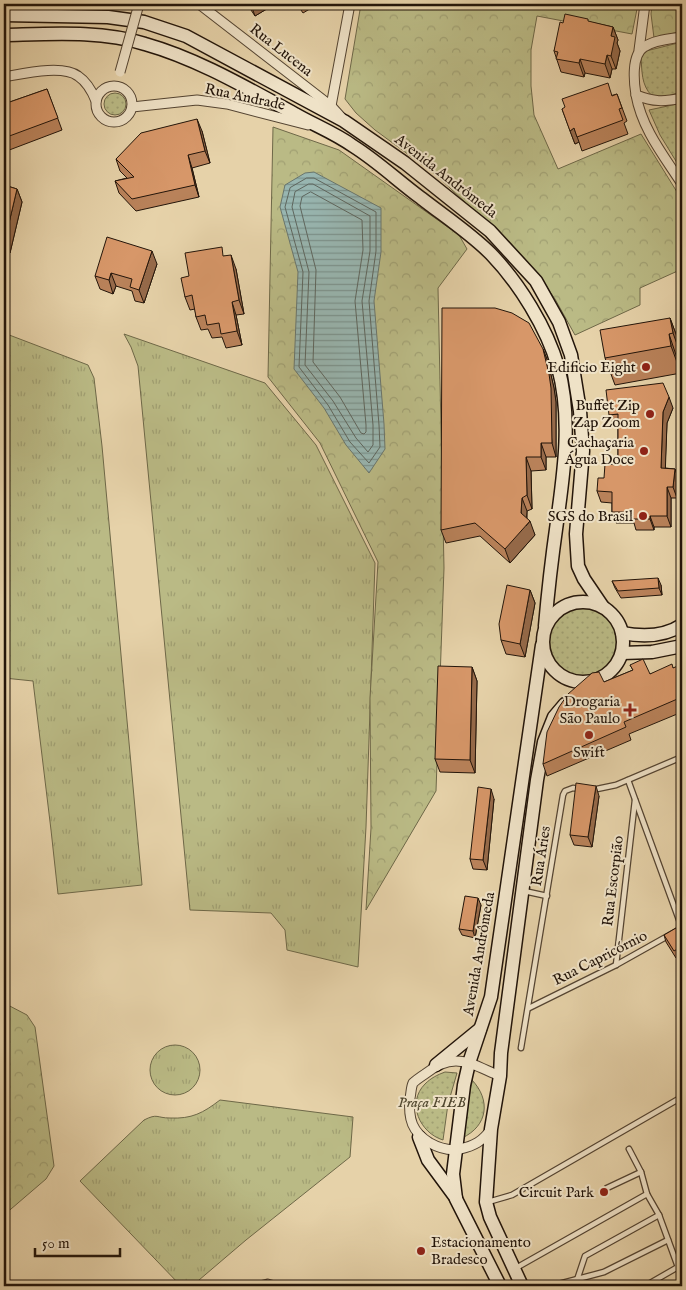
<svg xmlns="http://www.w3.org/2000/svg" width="686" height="1290" font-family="'IM FELL English',serif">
<defs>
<pattern id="grass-tufts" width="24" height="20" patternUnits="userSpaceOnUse" patternTransform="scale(1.25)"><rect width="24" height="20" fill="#baba85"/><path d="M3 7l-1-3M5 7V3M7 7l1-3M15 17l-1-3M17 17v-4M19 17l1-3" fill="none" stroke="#a09f72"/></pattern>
<pattern id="forest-crowns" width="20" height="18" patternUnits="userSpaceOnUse" patternTransform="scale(1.25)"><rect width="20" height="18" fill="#baba85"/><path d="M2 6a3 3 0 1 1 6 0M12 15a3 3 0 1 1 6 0" fill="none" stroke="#a09f72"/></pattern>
<pattern id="park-dots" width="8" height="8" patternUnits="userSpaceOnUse" patternTransform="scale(1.25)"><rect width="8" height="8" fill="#baba85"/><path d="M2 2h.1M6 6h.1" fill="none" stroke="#a09f72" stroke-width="1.8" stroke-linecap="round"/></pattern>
<pattern id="water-rules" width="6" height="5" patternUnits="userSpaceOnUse" patternTransform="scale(1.25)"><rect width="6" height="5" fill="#98b6b1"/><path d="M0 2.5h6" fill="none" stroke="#7c938e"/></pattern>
</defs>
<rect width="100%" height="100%" fill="#e6d2a9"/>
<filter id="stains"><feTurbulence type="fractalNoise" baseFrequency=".004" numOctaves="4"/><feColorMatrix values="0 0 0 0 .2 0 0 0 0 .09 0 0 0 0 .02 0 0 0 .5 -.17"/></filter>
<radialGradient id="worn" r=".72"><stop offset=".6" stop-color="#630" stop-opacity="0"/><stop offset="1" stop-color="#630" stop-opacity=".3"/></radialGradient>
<g fill="url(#grass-tufts)" stroke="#6e6848">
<polygon points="4,333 88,365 94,378 102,446 142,885 58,894 51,830 33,681 4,678"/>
<polygon points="124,334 265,383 316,445 375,563 366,827 358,967 287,950 285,930 271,913 190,910 138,366 131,347"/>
<circle cx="175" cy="1070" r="25"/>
<path d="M 220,1100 L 353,1117 L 350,1157 L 246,1240 L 192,1286 L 181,1286 L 80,1181 L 144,1120 C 158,1113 156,1118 170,1118 C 192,1119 203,1113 220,1100 Z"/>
</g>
<g fill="url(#forest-crowns)" stroke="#6e6848">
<polygon points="361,4 638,4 632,34 537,16 531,50 531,86 534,115 558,169 641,134 682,200 682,269 640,288 640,305 575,335 555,299 537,273 514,248 435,174 375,130 356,113 345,99"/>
<polygon points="652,4 682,4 682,31 654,38 651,14"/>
<polygon points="273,127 339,150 459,235 467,249 438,288 444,568 436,791 366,910 371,828 370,698 378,562 320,443 268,377"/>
<polygon points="4,1003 27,1015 35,1027 54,1166 46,1179 4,1215"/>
</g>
<g fill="url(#park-dots)" stroke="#6e6848">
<path d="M 682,42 L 682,92 L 668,96 L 652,96 C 641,85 642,71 641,56 L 646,51 Z"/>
<circle cx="115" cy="104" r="11"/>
<polygon points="682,103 682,171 660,135 649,110"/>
<circle cx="584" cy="642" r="35"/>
<path d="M 445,1072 L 457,1073 L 448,1104 L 443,1140 C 420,1133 406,1103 425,1084 C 431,1078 437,1075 445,1072 Z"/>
<path d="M 472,1080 C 491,1100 488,1126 462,1138 Z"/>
</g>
<polygon fill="url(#water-rules)" stroke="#69766e" points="314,172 381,208 381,252 374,301 384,424 385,449 369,473 346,445 324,408 294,369 298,272 280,207 285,185 305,173"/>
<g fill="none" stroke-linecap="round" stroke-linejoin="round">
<g stroke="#5e665e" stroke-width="1">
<polygon points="307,178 314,178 376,212 376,251 369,301 379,425 380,447 369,463 350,442 328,405 299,367 303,272 285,207 290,188"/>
<polygon points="309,184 313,184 370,216 370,251 362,301 373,425 373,445 368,452 356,438 333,401 305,365 309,272 292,207 295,192"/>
<polygon points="311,192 362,220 363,250 355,301 366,425 366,432 364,434 361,433 340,397 313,362 316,270 300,206 302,197"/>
</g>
<defs>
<g id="lane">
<polyline points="628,780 682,928"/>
<polyline points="592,790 616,785 682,757"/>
<polyline points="524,891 547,896"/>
<polyline points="616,965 635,800"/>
<polyline points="529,1008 616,965 682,928"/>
<polyline points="521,1048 563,795 565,791 573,788 580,789"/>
<polyline points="629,1149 641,1172 647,1194 659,1215 678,1267 645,1286"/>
<polyline points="607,1188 641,1172"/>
<polyline points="488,1202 512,1195 682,1097"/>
<polyline points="516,1268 647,1194"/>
<polyline points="253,1286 268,1282 282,1286"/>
<polyline points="551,1286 604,1272 668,1240"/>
<polyline points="575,1286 585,1256 659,1215"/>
</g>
<g id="street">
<polyline points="199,4 331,106 341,117"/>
<path d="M 682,37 C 670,39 654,40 644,47 C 631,55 634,83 636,95 C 654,102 663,102 682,98"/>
<polyline points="639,50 645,4"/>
<path d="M 4,77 C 22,74 62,64 78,76 C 87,82 92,91 96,101"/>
<circle cx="114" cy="104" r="18"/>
<path d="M 636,95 C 642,129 664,156 682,184"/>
<polyline points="331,106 350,4"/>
<polyline points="132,107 197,100 227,104 308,125"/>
<path d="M 491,1129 C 483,1141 474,1146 460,1149 C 450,1151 439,1148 430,1143 C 412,1132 408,1119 410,1098 C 411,1094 411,1087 413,1083 C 416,1080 422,1076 425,1074 C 435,1066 444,1061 456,1061 C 472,1061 486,1071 500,1076"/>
</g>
<g id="secondary">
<polyline points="4,15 108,17 144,22 186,36 344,121 405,163 490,231 536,281 559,322 571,355 580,411 583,451 576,534 578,566 584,579 603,607"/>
<path d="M 4,35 C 49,34 101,30 145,44 C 198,59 247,88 295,114 C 314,125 335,133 353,146 C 377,161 398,181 421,198 C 444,216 470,233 491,254 C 519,283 547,328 558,367 C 572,418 564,471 557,522 C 552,557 548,591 545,626"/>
<circle cx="583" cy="642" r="40"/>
<path d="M 622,633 C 643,637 664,637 682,625"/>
<polyline points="622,653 652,652 682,646"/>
<polyline points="436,1065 480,1029"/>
<polyline points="419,1137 428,1160 456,1198"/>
<polyline points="500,1286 456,1199 453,1174 464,1085 469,1063 491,997 494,976 542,645"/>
<polyline points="522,1286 490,1217 486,1202 491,1129 500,1076 501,1053 537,780 544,742 554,717 565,704"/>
</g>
</defs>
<use href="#lane" stroke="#544432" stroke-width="7"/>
<use href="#street" stroke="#544432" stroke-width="11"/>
<use href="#secondary" stroke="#23150a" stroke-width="15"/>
<use href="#lane" stroke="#efe2c7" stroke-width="4.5"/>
<use href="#street" stroke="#efe2c7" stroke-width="9"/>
<use href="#secondary" stroke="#efe2c7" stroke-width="12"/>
<defs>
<polyline id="street-bridge" points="120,72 139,4"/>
</defs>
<use href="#street-bridge" stroke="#544432" stroke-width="11" stroke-linecap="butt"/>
<use href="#street-bridge" stroke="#efe2c7" stroke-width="9"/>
</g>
<g fill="#b9825a" stroke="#23150a">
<polygon points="247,4 275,4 255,16"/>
<polygon points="297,4 318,4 303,13"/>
<polygon points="590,22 613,27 618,40 617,43 620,51 616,69 612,69 610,78 585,73 584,77 561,72 554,51 563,23"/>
<polygon points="47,89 62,130 4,152 4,104"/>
<polygon points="617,94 627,121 624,123 628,134 582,151 579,142 575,144 562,109"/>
<polygon points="202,131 210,163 192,168 199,197 136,211 119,193 115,181 127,178 120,171 116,159"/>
<polygon points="4,185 17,189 22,202 10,253 4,252"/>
<polygon points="225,256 236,269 244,314 236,315 242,345 226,348 222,337 212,338 208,329 201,330 196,317 195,309 190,310 185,297 189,276"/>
<polygon points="157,264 144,303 135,301 132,291 116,286 113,294 100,289 95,276"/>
<polygon points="670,318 680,345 682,361 678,361 681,373 615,385 605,358"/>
<polygon points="543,349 548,362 554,388 556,402 556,457 546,457 546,470 531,471 532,509 527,511 527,518 535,535 510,563 480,536 446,543 441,530"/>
<polygon points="673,408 667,423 665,468 675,469 679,480 677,498 671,498 671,527 654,527 654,530 636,530 634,523 616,523 612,512 612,503 601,502 597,491 604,478 618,465 618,425 613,426 609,415"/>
<polygon points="612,581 661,585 662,595 621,598 615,588"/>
<polygon points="530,590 535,603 525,657 506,654 501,640"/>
<polygon points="630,665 650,674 673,668 682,669 682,712 629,734 631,740 547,776 543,764 604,682 633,670"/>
<polygon points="472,667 477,681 475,773 440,772 435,759"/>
<polygon points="599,796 592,847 574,845 570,835"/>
<polygon points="494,799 487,870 473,869 470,859"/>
<polygon points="481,905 475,938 462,935 459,929"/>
<polygon points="664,935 682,939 682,955 676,958 666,942"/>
</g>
<g fill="#966a4a" stroke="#23150a">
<polygon points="253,4 275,4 255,16 251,5"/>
<polygon points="613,27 618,40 617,43 620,51 616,69 611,56 611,36"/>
<polygon points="607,55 612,69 610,78 605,64"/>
<polygon points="580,59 585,73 584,77 579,63"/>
<polygon points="197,119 202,131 210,163 205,151"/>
<polygon points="574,128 579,142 575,144 570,131"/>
<polygon points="188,155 192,168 199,197 195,185"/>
<polygon points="17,189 22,202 10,253 5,240"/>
<polygon points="152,251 157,264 144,303 139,290"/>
<polygon points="231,255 236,269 244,314 239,300"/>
<polygon points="111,273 116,286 113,294 109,280"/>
<polygon points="232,302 236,315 242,345 237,331"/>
<polygon points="670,318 680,345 682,358 673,333"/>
<polygon points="669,334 678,361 681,373 671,346"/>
<polygon points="543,349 548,362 554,388 556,402 556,457 552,443"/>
<polygon points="669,397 673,408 667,423 665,479 661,468 663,412"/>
<polygon points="541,443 546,457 546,470 541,457"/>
<polygon points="526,457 531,471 532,509 527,495"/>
<polygon points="675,469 679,480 677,498 673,487"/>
<polygon points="667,487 671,498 671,527 667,516"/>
<polygon points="522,498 527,511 526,526 530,521 535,535 510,563 505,549 521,513"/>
<polygon points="650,516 654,527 654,530 650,519"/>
<polygon points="658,578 661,585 662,595 659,588"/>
<polygon points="530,590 535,603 525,657 520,644"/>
<polygon points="472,667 477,681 475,773 470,760"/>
<polygon points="596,786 599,796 592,847 588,837"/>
<polygon points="491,789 494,799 487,870 483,860"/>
<polygon points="478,898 481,905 475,938 473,931"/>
</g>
<g fill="#d79769" stroke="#23150a">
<polygon points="565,14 588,19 588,21 613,27 611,36 615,37 611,56 607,55 605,64 580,59 579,63 556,59 558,52 554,51 560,22 563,23"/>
<polygon points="608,83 612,96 617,94 622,108 619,109 623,120 577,137 574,128 570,131 562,109 565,107 562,99"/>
<polygon points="47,89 58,118 4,138 4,104"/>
<polygon points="197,119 205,151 188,155 195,185 132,199 115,181 134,177 116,159 141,133"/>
<polygon points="4,185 17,189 5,240 4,240"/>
<polygon points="107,237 152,251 139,290 130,287 132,279 111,273 109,280 95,276"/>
<polygon points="222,247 223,256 231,255 239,300 232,302 237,331 221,334 219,323 207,325 205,315 196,317 192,295 185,297 181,278 189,276 185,253"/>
<polygon points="442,308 495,308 512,313 529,323 543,349 549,374 551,388 552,443 541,443 541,457 526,457 527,495 522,498 521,513 530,521 505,549 475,523 441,530"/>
<polygon points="670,318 673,333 669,334 671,346 605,358 600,330"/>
<polygon points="663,383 669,397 663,412 661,468 675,469 673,487 667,487 667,516 650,516 650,519 632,519 632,512 612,512 612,492 597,491 598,478 604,478 605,464 618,465 618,414 609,415 606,390"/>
<polygon points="658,578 659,588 618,591 612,581"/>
<polygon points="507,585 530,590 520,644 501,640 499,624"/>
<polygon points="643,659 650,674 672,664 673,668 680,665 682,669 682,697 624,722 626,727 543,764 547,732 559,707 568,694 592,673 599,672 604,682 633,670 630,665"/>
<polygon points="438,666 472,667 470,760 435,759"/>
<polygon points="576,783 596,786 588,837 570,835"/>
<polygon points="478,787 491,789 483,860 470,859"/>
<polygon points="465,896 478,898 473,931 459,929"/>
<polygon points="676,928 682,939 682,950 679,948 674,951 664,935"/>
</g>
<g fill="#8f2418" stroke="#efe2c7" stroke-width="2">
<circle cx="646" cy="367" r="5"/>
<circle cx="650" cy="414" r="5"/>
<circle cx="644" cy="451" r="5"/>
<circle cx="643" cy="516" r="5"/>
<path d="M627.5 702.5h5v5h5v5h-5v5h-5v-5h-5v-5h5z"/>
<circle cx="589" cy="735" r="5"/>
<circle cx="604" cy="1192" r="5"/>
<circle cx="421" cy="1251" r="5"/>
</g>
<g text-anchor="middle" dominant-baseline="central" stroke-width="4" stroke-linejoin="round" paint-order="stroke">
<g font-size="15" fill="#23150a" stroke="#efe2c7">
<text transform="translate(281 50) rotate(38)">Rua Lucena</text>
<text transform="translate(245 97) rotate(12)">Rua Andrade</text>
<text transform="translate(446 176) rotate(38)">Avenida Andrômeda</text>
<text transform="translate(541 856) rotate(-81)">Rua Áries</text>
<text transform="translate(613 881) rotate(-83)">Rua Escorpião</text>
<text transform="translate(479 954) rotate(-80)">Avenida Andrômeda</text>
<text transform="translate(600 958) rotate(-27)">Rua Capricórnio</text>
</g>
<g font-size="15" fill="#23150a" stroke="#efe2c7" text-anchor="end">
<text x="636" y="367">Edificio Eight</text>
<text x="640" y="405">Buffet Zip<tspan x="640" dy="17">Zap Zoom</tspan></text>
<text x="634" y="442">Cachaçaria<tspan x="634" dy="17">Água Doce</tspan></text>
<text x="633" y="516">SGS do Brasil</text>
<text x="620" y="701">Drogaria<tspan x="620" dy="17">São Paulo</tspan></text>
<text x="589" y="752" text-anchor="middle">Swift</text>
<text x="594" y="1192">Circuit Park</text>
<text x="431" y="1242" text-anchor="start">Estacionamento<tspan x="431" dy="17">Bradesco</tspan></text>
</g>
<g font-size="15" font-style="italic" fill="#50472f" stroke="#efe2c7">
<text x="432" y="1102">Praça FIEB</text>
</g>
</g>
<rect width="686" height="1290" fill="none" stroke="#e6d2a9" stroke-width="20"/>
<rect x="5" y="5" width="676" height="1280" fill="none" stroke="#23150a" stroke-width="2.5"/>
<rect x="10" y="10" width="666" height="1270" fill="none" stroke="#23150a"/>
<path d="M35 1248v8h85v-8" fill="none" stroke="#23150a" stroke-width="2.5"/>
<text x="42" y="1248" font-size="15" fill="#23150a" stroke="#efe2c7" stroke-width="4" paint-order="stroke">50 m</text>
<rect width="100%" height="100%" filter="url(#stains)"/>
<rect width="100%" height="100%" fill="url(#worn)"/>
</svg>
